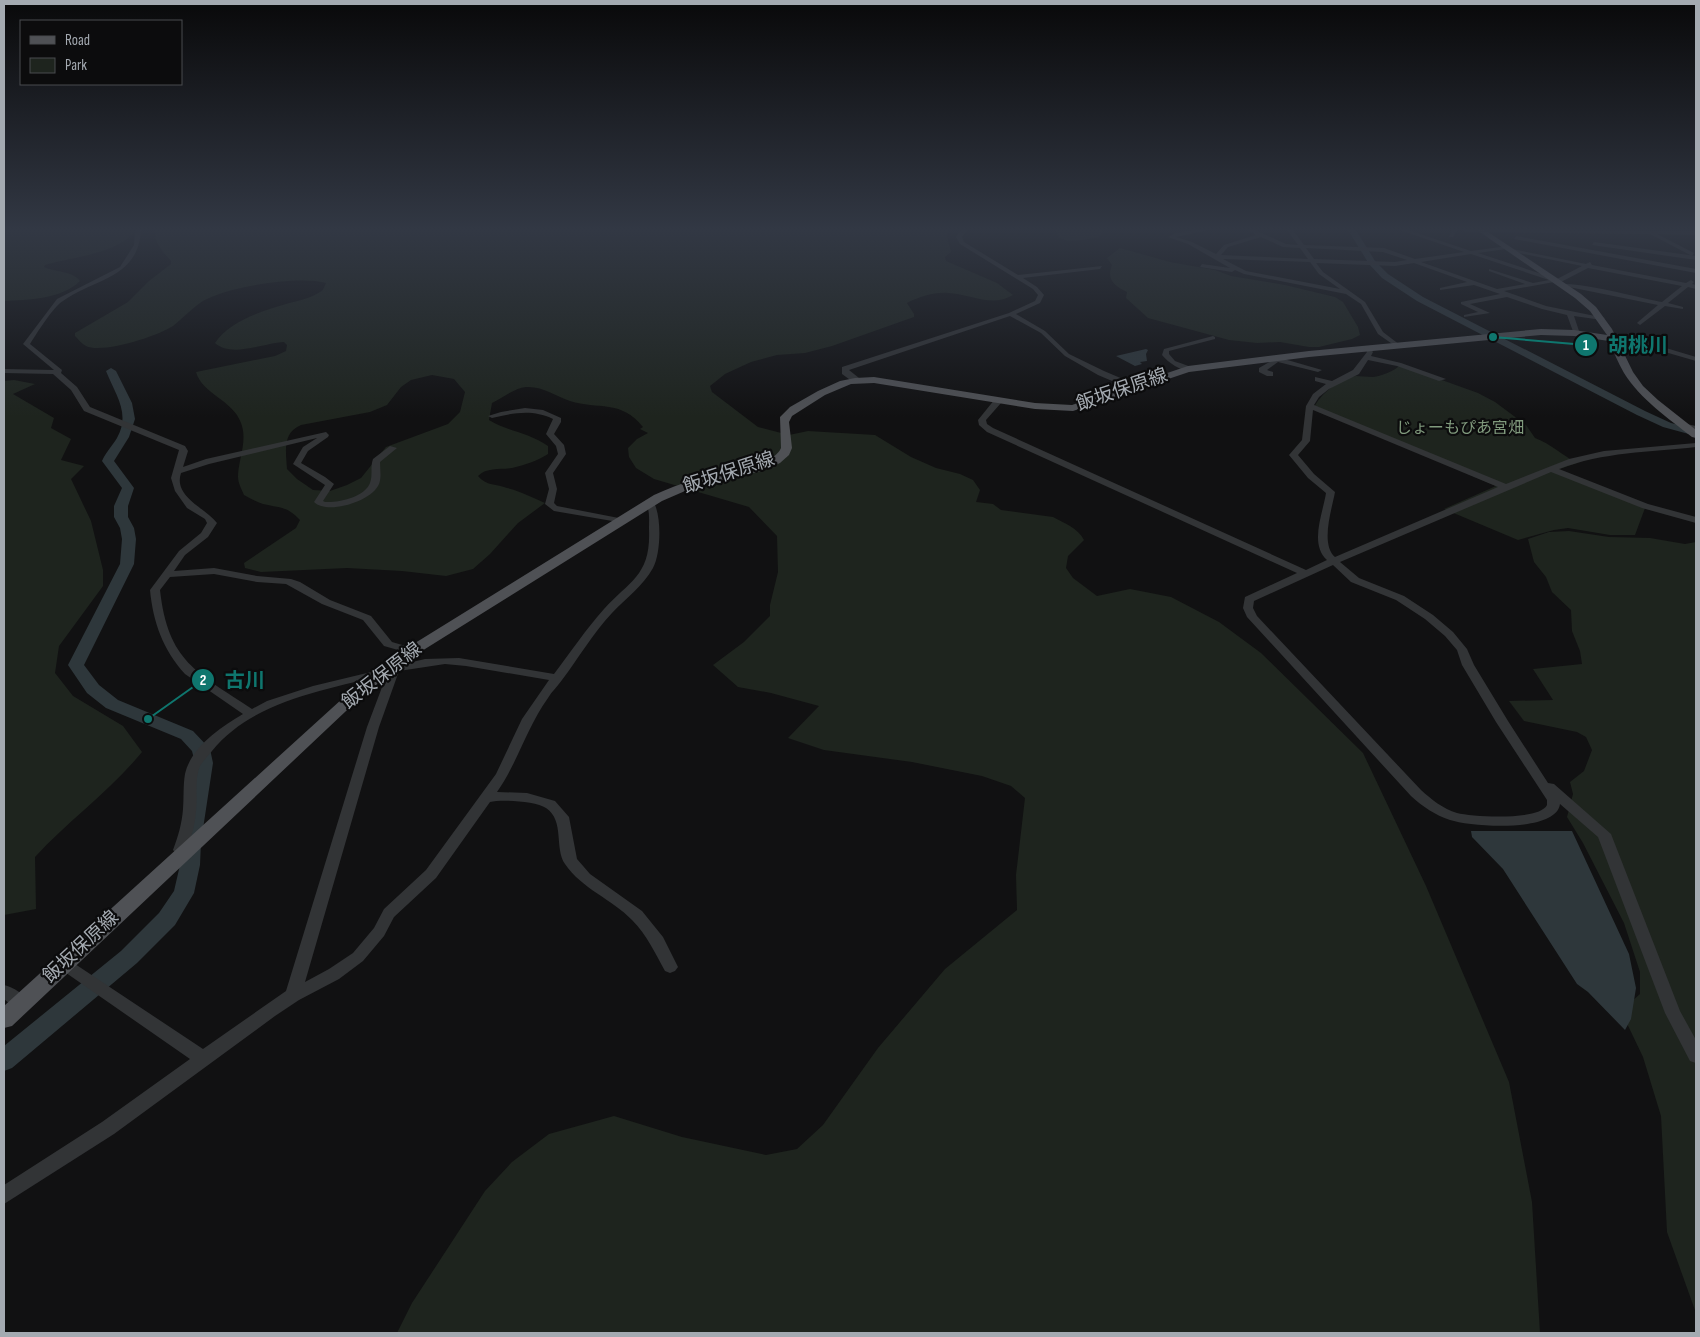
<svg xmlns="http://www.w3.org/2000/svg" width="1700" height="1337" font-family="'Sofia Sans Condensed','Noto Sans JP',sans-serif">
<rect width="100%" height="100%" fill="#111112"/>
<g fill="#1e241e" fill-rule="evenodd">
<path d="M 4,230 L 137,230 C 115,255 75,256 45,265 L 44,267 C 55,272 73,271 80,281 C 62,299 28,300 4,301 Z"/>
<path d="M 155,230 L 952,230 L 948,232 L 947,236 L 951,252 L 945,257 L 946,261 L 997,283 L 1013,295 C 992,308 971,294 948,293 C 934,292 919,297 907,303 L 914,314 L 914,317 L 832,346 L 805,353 L 777,355 L 751,362 L 725,374 L 710,386 L 712,392 L 758,427 L 789,435 L 808,431 L 875,435 L 911,457 L 936,468 L 960,474 L 973,480 L 980,490 L 976,502 L 993,504 L 1001,510 L 1053,517 C 1064,523 1078,528 1084,540 L 1068,556 L 1066,568 L 1073,578 L 1097,596 L 1130,589 L 1171,597 L 1219,622 L 1261,653 L 1363,753 L 1426,886 L 1509,1082 L 1532,1202 L 1540,1333 L 397,1333 L 412,1303 L 485,1191 L 512,1162 L 549,1134 L 614,1116 L 682,1137 L 766,1155 L 797,1149 L 823,1125 L 878,1048 L 945,969 L 1017,910 L 1016,875 L 1025,798 L 1011,786 L 982,776 L 912,762 L 824,750 L 788,738 L 819,706 L 771,693 L 738,687 L 713,665 L 744,642 L 770,616 L 770,605 L 778,572 L 777,536 L 749,507 L 654,479 L 636,468 L 629,457 L 628,448 L 637,439 L 648,433 L 640,429 L 643,427 C 621,399 598,410 570,401 C 555,396 543,386 526,387 C 515,388 502,398 492,403 L 489,420 C 509,432 528,432 548,446 L 548,454 C 537,461 525,465 512,468 C 500,470 487,467 478,476 C 486,486 497,484 507,488 C 520,491 533,498 545,503 L 518,523 L 490,554 L 473,569 L 446,576 L 402,571 L 347,568 L 261,572 L 245,568 L 244,563 L 296,528 L 300,520 C 287,506 280,508 263,504 C 256,502 250,498 244,495 C 242,490 238,483 238,477 C 238,460 248,441 241,423 C 233,400 202,394 196,372 L 275,356 L 286,351 L 287,345 L 284,342 C 264,343 231,358 215,343 C 229,321 262,311 286,304 C 297,301 311,298 320,292 C 324,290 324,287 326,283 C 299,275 227,287 203,301 C 192,308 183,318 173,326 C 158,336 103,354 86,346 C 82,344 78,339 75,336 L 75,333 L 128,302 L 149,281 L 171,264 L 171,261 C 163,252 154,243 155,230 ZM 432,375 L 454,379 L 465,392 L 460,412 L 448,424 L 386,447 L 361,478 L 347,485 L 330,491 L 313,490 L 297,479 L 287,469 C 286,451 282,433 301,425 L 370,412 L 387,405 L 401,387 L 411,380 Z"/>
<path d="M 1056,230 L 1104,230 L 1099,237 C 1091,239 1064,244 1059,237 C 1057,235 1057,232 1056,230 Z"/>
<path d="M 1120,248 L 1170,262 L 1215,270 L 1231,276 L 1285,285 L 1335,297 L 1343,302 L 1358,327 L 1360,335 L 1352,339 L 1319,347 L 1309,347 L 1280,342 L 1257,343 L 1229,340 L 1148,318 L 1126,298 L 1127,292 C 1115,286 1106,280 1112,265 L 1107,258 Z"/>
<path d="M 1400,365 L 1478,393 L 1495,402 L 1526,425 L 1535,438 C 1551,444 1562,455 1577,463 L 1557,470 L 1645,508 L 1635,535 L 1610,535 L 1568,528 L 1554,530 L 1518,540 L 1444,509 L 1496,486 L 1314,408 C 1319,395 1341,377 1356,376 C 1361,376 1367,377 1372,377 C 1379,377 1395,371 1400,365 Z"/>
<path d="M 14,380 L 35,384 L 13,394 L 54,418 L 51,428 L 71,439 L 61,460 L 84,466 L 71,479 L 91,521 L 103,570 L 103,586 L 59,646 L 55,673 L 73,696 L 123,726 L 142,752 C 110,791 69,820 35,857 L 36,909 L 4,915 L 4,381 Z"/>
<polygon points="1569,531 1609,537 1650,538 1685,544 1696,542 1696,1313 1667,1232 1661,1116 1643,1057 1621,1011 1640,994 1640,972 1624,923 1583,843 1567,817 1573,794 1570,782 1584,771 1592,750 1586,737 1577,732 1524,721 1509,701 1553,700 1533,669 1582,664 1580,651 1572,631 1571,610 1552,592 1546,577 1534,562 1528,539 1549,532"/>
</g>
<g fill="#2e373b">
<polygon points="1146,349 1148,350 1146,354 1147,361 1140,362 1142,364 1135,366 1116,356"/>
<polygon points="1471,831 1572,831 1629,954 1636,988 1631,1019 1625,1030 1588,992 1577,984 1503,869 1472,837"/>
</g>
<g fill="none" stroke-linecap="round" stroke-linejoin="round">
<g fill="#2e373b" fill-rule="evenodd">
<polygon points="1348,230 1356,230 1375,261 1388,274 1423,297 1645,411 1671,423 1696,429 1696,436 1663,427 1637,415 1417,301 1382,278 1369,264"/>
<path d="M 111,368 L 116,371 L 132,403 L 135,419 L 129,437 L 114,461 L 134,488 L 128,506 L 128,517 L 134,528 L 136,539 L 134,564 L 84,665 L 99,685 L 118,700 L 193,731 L 210,749 L 213,763 L 201,842 L 200,865 L 194,893 L 175,925 L 137,963 L 12,1068 L 4,1071 L 4,1046 L 121,951 L 159,913 L 174,891 L 180,865 L 181,842 L 195,763 L 192,751 L 181,739 L 106,708 L 87,693 L 68,665 L 120,564 L 122,539 L 120,528 L 114,517 L 114,506 L 122,488 L 102,461 C 106,452 112,446 117,438 C 131,413 115,394 106,371 Z"/>
</g>
<g fill="#323436" fill-rule="evenodd">
<path d="M 135,230 L 141,230 C 138,279 95,278 63,301 C 53,307 37,333 30,344 L 62,370 L 61,373 L 77,387 L 90,407 L 185,446 L 188,451 L 183,467 L 206,459 L 326,432 L 329,435 L 328,437 L 308,451 L 301,463 L 325,477 L 334,484 L 323,501 L 325,502 C 338,503 365,497 370,483 C 373,475 370,467 373,459 L 390,446 L 397,448 L 380,462 C 380,470 382,479 378,486 C 369,502 327,515 314,502 L 325,485 L 293,464 L 303,447 L 317,438 L 209,464 L 181,473 C 173,497 206,508 217,523 L 208,537 L 185,555 L 174,571 L 214,568 L 257,576 L 291,579 L 300,582 L 330,600 L 371,616 L 392,642 L 416,649 L 418,651 L 412,654 L 384,646 L 363,620 L 322,604 L 286,584 L 257,582 L 214,574 L 170,577 L 160,590 C 168,662 197,672 252,709 L 267,701 L 313,686 L 425,659 L 459,658 L 554,674 C 570,653 586,629 604,609 C 631,580 651,575 649,529 C 649,520 650,511 646,503 L 647,501 L 653,501 C 662,515 661,553 653,568 C 643,586 626,598 612,613 C 593,633 578,659 562,680 C 558,686 552,691 548,698 C 527,727 518,762 497,792 L 527,793 L 555,801 L 569,817 L 577,859 L 590,874 L 642,911 L 663,937 L 678,967 L 675,971 L 670,973 L 665,971 C 655,953 647,935 632,920 C 612,899 582,889 565,864 C 554,848 565,821 546,808 C 536,801 501,799 490,802 L 436,878 L 394,917 L 384,936 L 363,961 L 339,979 L 299,1000 L 275,1016 L 114,1134 L 4,1204 L 4,1185 L 102,1122 L 190,1059 L 59,968 L 56,964 L 59,960 L 64,958 L 69,960 L 203,1049 L 286,991 L 367,727 L 387,674 C 327,690 253,700 212,751 C 208,756 203,761 200,766 C 194,780 198,797 196,811 C 195,824 192,836 187,848 L 191,853 L 189,857 L 184,858 L 179,857 L 173,850 C 178,837 182,823 183,809 C 184,797 183,785 185,774 C 191,747 221,727 243,714 L 185,674 C 163,650 153,622 150,590 L 179,551 L 201,533 L 207,523 L 205,519 L 187,508 L 175,491 L 171,478 L 179,450 L 84,411 L 71,390 L 53,374 L 4,373 L 4,369 L 54,370 L 23,344 L 57,299 L 120,267 L 134,245 ZM 445,664 L 466,666 L 549,680 L 522,719 L 496,774 L 426,870 L 384,909 L 374,928 L 353,953 L 329,969 L 305,982 L 379,727 L 399,671 Z"/>
<polygon points="961,230 967,230 962,237 964,242 1018,275 1102,266 1100,269 1023,278 1037,287 1044,295 1040,303 1016,314 1045,331 1069,354 1104,371 1137,385 1137,389 1131,389 1098,375 1065,356 1041,333 1010,316 849,370 859,378 859,382 853,382 842,374 842,367 1009,313 1035,301 1038,295 1033,289 960,244 956,237"/>
<path d="M 1195,230 L 1208,230 L 1176,237 L 1192,242 L 1216,254 L 1224,245 L 1256,235 L 1248,230 L 1255,230 L 1286,244 L 1298,245 L 1287,230 L 1293,230 L 1304,245 L 1384,248 L 1415,259 L 1464,252 L 1400,230 L 1408,230 L 1471,251 L 1508,246 L 1506,249 L 1478,253 L 1557,279 L 1582,266 L 1509,251 L 1512,249 L 1586,264 L 1590,262 L 1592,265 L 1686,283 L 1691,280 L 1694,282 L 1692,284 L 1696,285 L 1696,289 L 1688,287 L 1668,303 L 1683,307 L 1683,309 L 1665,306 L 1640,325 L 1637,323 L 1638,322 L 1658,305 L 1559,285 C 1570,279 1645,299 1662,302 L 1682,286 L 1588,268 L 1559,283 L 1554,282 L 1504,291 L 1546,306 L 1605,318 L 1602,320 L 1574,316 L 1580,334 L 1577,336 L 1574,334 L 1567,315 L 1542,309 L 1507,297 L 1470,304 L 1490,313 L 1464,317 L 1464,315 L 1478,312 L 1461,304 L 1461,302 L 1500,294 L 1474,285 L 1440,290 L 1440,288 L 1467,282 L 1414,263 L 1395,266 L 1316,263 L 1323,272 L 1365,302 L 1383,332 L 1400,345 L 1401,346 L 1398,348 L 1378,334 L 1361,304 L 1346,294 L 1244,274 L 1235,270 L 1232,272 L 1200,267 L 1202,264 L 1230,268 L 1188,244 L 1168,237 L 1176,233 ZM 1261,237 L 1283,247 L 1300,248 L 1308,259 L 1221,255 L 1228,247 ZM 1306,248 L 1383,252 L 1407,260 L 1395,262 L 1314,259 ZM 1471,254 L 1549,280 L 1533,283 L 1489,269 L 1489,271 L 1525,284 L 1497,289 L 1421,262 ZM 1223,259 L 1310,262 L 1319,274 L 1340,289 L 1246,271 Z"/>
<polygon points="1452,230 1458,230 1453,237 1449,237"/>
<polygon points="1462,230 1696,231 1696,235 1657,234 1694,253 1692,256 1650,234 1465,232"/>
<polygon points="1516,236 1696,269 1696,273 1514,239"/>
<polygon points="1594,242 1696,256 1696,260 1592,245"/>
<path d="M 1213,336 L 1215,337 L 1215,339 L 1169,351 L 1169,354 L 1175,361 L 1191,367 L 1191,371 C 1180,371 1169,363 1162,355 L 1164,349 Z"/>
<polygon points="1612,337 1666,348 1696,357 1696,361 1665,352 1610,340 1610,338"/>
<path d="M 1368,346 L 1373,352 L 1371,356 L 1401,363 L 1446,379 L 1439,381 L 1397,366 L 1368,360 L 1359,374 L 1329,389 L 1319,397 L 1314,405 L 1506,484 L 1569,459 L 1604,451 L 1696,443 L 1696,447 C 1650,452 1603,452 1559,469 L 1648,504 L 1696,517 L 1696,523 L 1642,508 L 1551,472 L 1340,562 L 1359,578 L 1404,596 L 1433,615 L 1453,632 L 1467,649 L 1474,665 L 1508,721 L 1548,783 L 1554,784 L 1611,834 L 1680,1011 L 1696,1040 L 1696,1063 L 1690,1061 L 1665,1013 L 1598,837 L 1560,804 C 1556,833 1472,827 1450,820 C 1435,815 1423,807 1411,796 L 1247,617 L 1243,608 L 1245,597 L 1297,573 L 987,432 L 979,425 L 978,420 L 995,399 L 1001,399 L 1001,403 L 986,420 L 987,424 L 993,428 L 1306,570 L 1327,560 C 1309,544 1323,513 1326,493 L 1308,478 L 1289,455 L 1302,440 L 1306,406 L 1313,394 L 1326,384 L 1315,381 L 1315,377 L 1332,381 L 1353,370 L 1367,352 L 1365,348 ZM 1313,410 L 1498,487 L 1335,557 C 1320,544 1332,509 1335,492 L 1314,474 L 1298,455 L 1310,441 ZM 1333,565 L 1351,582 L 1396,600 L 1425,619 L 1445,636 L 1457,650 L 1462,665 L 1496,722 L 1547,800 L 1547,805 C 1539,821 1473,817 1457,813 C 1443,809 1431,799 1421,790 L 1257,616 L 1253,608 L 1254,601 Z"/>
<polygon points="1273,357 1277,357 1322,370 1318,372 1278,362 1267,370 1273,372 1273,376 1267,376 1259,372 1259,368 1273,360"/>
<path d="M 525,408 L 543,410 L 561,418 L 561,422 L 554,434 L 564,445 L 566,454 L 553,473 L 557,489 L 554,503 L 557,506 L 624,519 L 624,523 L 554,511 L 545,504 L 549,489 L 545,473 L 558,454 L 556,446 L 546,434 L 553,419 C 532,409 514,413 492,418 L 488,416 L 501,412 Z"/>
<polygon points="1677,422 1696,426 1696,430 1677,426"/>
<path d="M 4,985 C 13,987 25,994 29,1003 L 27,1008 C 17,1011 11,1005 4,999 Z"/>
</g>
<path fill="#4f5155" fill-rule="evenodd" d="M 1477,230 L 1485,230 L 1581,294 L 1596,307 L 1612,329 L 1633,372 L 1643,386 L 1658,400 L 1696,430 L 1696,438 L 1692,437 C 1668,418 1641,400 1624,373 C 1618,363 1614,352 1609,341 L 1574,336 L 1541,335 L 1309,357 L 1189,372 L 1073,411 L 1035,409 L 874,383 L 851,384 L 825,395 L 792,416 L 789,422 L 792,448 L 789,455 L 780,463 L 765,470 L 692,488 L 662,501 L 417,654 L 363,695 L 12,1026 L 4,1028 L 4,1006 L 353,689 L 407,648 L 654,495 C 667,489 680,484 693,480 C 714,474 773,468 781,448 L 780,417 L 790,407 L 818,391 L 840,381 L 855,378 L 874,377 L 1035,403 L 1072,405 L 1188,366 L 1309,351 L 1541,329 L 1574,330 L 1607,335 L 1590,311 L 1575,298 Z"/>
</g>
<linearGradient id="sky" x2="0" y2="1"><stop stop-color="#09090a"/><stop offset="0.55" stop-color="#323844"/><stop offset="1" stop-color="#323844" stop-opacity="0"/></linearGradient>
<rect width="1700" height="417" fill="url(#sky)"/>
<g text-anchor="middle" dominant-baseline="central" stroke-width="4.5" stroke-linejoin="round" paint-order="stroke">
<g font-size="16" fill="#809a7d" stroke="#0c0c0d">
<text x="1460" y="428">じょーもぴあ宮畑</text>
</g>
<g font-size="19" fill="#a4aab1" stroke="#0c0c0d">
<text transform="translate(1122 390) rotate(-19)">飯坂保原線</text>
<text transform="translate(729 473) rotate(-18)">飯坂保原線</text>
<text transform="translate(382 676) rotate(-38)">飯坂保原線</text>
<text transform="translate(81 947) rotate(-43)">飯坂保原線</text>
</g>
</g>
<path fill="none" stroke="#0f766e" stroke-width="2" d="M1493 337L1586 345M148 719L203 680"/>
<g fill="#0f766e" stroke="#0c0c0d" stroke-width="2">
<circle cx="1493" cy="337" r="5"/>
<circle cx="148" cy="719" r="5"/>
<circle cx="1586" cy="345" r="12"/>
<circle cx="203" cy="680" r="12"/>
</g>
<g font-size="15" text-anchor="middle" font-weight="bold" fill="#fff">
<text x="1586" y="350">1</text>
<text x="203" y="685">2</text>
</g>
<g font-size="20" text-anchor="middle" font-weight="bold" fill="#0f766e" stroke="#0c0c0d" stroke-width="4.5" stroke-linejoin="round" paint-order="stroke">
<text x="1638" y="352">胡桃川</text>
<text x="245" y="687">古川</text>
</g>
<rect width="1700" height="1337" fill="none" stroke="#a4aab1" stroke-width="10"/>
<rect x="20" y="20" width="162" height="65" fill="#0c0c0d" stroke="#494b4f"/>
<rect x="30" y="36" width="25" height="8" fill="#4f5155" stroke="#494b4f"/>
<text x="65" y="45" font-size="15" fill="#a4aab1">Road</text>
<rect x="30" y="58" width="25" height="15" fill="#1e241e" stroke="#494b4f"/>
<text x="65" y="70" font-size="15" fill="#a4aab1">Park</text>
</svg>
